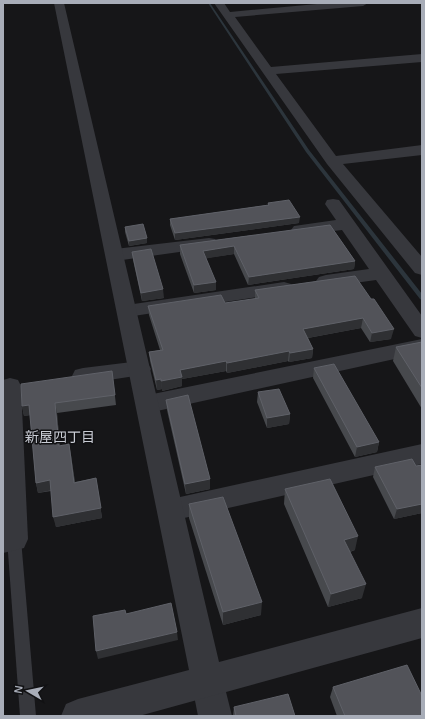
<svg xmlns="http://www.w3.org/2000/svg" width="425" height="719" font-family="Helvetica,'Noto Sans JP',sans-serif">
<rect width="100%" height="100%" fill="#161618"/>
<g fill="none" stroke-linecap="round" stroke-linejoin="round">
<polygon fill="#2c353c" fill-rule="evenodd" points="208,3 210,3 309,150 422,294 422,300 420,299 306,152"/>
<polygon fill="#37383d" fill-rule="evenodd" points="14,533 19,535 21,539 36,716 20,716 7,539 9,535"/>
<g fill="#37383d" fill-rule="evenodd">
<polygon points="214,3 224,3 230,12 328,3 368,3 363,6 235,17 271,67 422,54 422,62 276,74 336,156 422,145 422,155 343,164 422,257 422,275 415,273 327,164"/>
<polygon points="333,199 339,200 422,316 422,338 415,336 376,280 326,287 319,285 316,281 319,277 326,275 369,269 342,230 300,235 294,234 291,230 294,226 336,220 325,204 327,200"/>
<polygon points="209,238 215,239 218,243 215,247 115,261 108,259 106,255 108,251 115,249"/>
<polygon points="284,282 291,284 294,288 291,292 127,317 120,316 117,311 120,306 127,305"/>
<polygon points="422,339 422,353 148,413 140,410 136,404 140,398 148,395"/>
<polygon points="140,361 148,364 151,369 148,374 83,384 75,382 72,376 75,370 83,368"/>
<polygon points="10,378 18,380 21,386 28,539 24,548 3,553 3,380"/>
<polygon points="422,444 422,464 171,521 161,518 157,510 161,502 171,499"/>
<polygon points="207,664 219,668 223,680 232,716 198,716 191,680 195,668"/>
</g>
<polygon fill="#37383d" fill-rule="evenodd" points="54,3 64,3 219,662 422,608 422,638 139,716 61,716 66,704 78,699 189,670"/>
</g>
<g fill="#47494d">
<polygon points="268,203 299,223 175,240 170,225 170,219 268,205"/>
<polygon points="330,225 355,261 354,269 248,285 234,254 206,258 216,290 194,293 180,254 180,245"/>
<polygon points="125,227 147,238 147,243 129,246 125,232"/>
<polygon points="132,252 164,298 142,301 133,260"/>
<polygon points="355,276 391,339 370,342 361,328 308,338 313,349 312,358 289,362 288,361 227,373 226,371 182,379 182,386 162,391 162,389 157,390 150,361 149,352 160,350 149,315 148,306 225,303 255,299 255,290"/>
<polygon points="422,342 422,409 393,361 396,347"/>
<polygon points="314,368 379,442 377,452 355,457 313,378"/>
<polygon points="112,371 116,405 57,413 60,446 69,444 71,455 75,482 96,478 102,518 56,527 51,491 38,493 36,483 30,415 24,416 22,406"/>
<polygon points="258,392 290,414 289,424 267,428 257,402"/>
<polygon points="166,400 210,489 186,494 167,410"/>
<polygon points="422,465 422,513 394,519 373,477 375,467 416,466"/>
<polygon points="285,489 355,550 350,552 362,598 328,607 284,504"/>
<polygon points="189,504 261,615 223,625 189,518"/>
<polygon points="333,687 422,716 337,716 330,697"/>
<polygon points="234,707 295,716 233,716"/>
</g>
<g fill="#2f3033">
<polygon points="300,217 299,223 175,240 175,233"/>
<polygon points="147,238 147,243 129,246 129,241"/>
<polygon points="234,246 234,254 203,259 203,251"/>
<polygon points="355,261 354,269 248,285 249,277"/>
<polygon points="216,282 216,290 194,293 194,285"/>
<polygon points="163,289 164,298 142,301 141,293"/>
<polygon points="363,318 361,328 302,339 303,329"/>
<polygon points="394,329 391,339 370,342 372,333"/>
<polygon points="313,349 312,358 289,362 290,353"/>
<polygon points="289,351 288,361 227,373 227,363"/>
<polygon points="226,361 226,371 182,379 182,386 162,391 161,381 180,370"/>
<polygon points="161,379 162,389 157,390 156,380"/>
<polygon points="55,403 57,413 61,456 59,446"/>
<polygon points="29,405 31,415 24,416 22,406"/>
<polygon points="290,414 289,424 267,428 267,418"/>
<polygon points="379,442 377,452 355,457 357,447"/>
<polygon points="69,444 71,455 76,493 74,483"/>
<polygon points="96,478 102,518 56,527 53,517"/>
<polygon points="210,479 210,489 186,494 185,484"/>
<polygon points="50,480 52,490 38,493 36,483"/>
<polygon points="422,504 422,513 394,519 397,509"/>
<polygon points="358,536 355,550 341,554 344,540"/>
<polygon points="366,584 362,598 328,607 331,594"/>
<polygon points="262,602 261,615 223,625 223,612"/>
<polygon points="177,632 178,640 98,659 96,651"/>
</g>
<g fill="#525359" stroke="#5f6168">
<polygon points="289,200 300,217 175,233 170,219 269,205 268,203"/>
<polygon points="143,224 147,238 129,241 125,227"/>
<polygon points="330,225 355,261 249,277 234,246 203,251 216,282 194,285 180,245"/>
<polygon points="151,249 163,289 141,293 132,252"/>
<polygon points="355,276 371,299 374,299 394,329 372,333 363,318 303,329 313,349 290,353 289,351 227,363 226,361 180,370 182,377 161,381 161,379 156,380 149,352 163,350 148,306 221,295 225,303 259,298 255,290"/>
<polygon points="422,342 422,388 396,347"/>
<polygon points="334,364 379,442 357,447 314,368"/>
<polygon points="112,371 115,395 55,403 59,446 69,444 74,483 96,478 101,508 53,517 50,480 36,483 29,405 22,406 21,384"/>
<polygon points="279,389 290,414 267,418 258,392"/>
<polygon points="188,395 210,479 185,484 166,400"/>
<polygon points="412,459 416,466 422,465 422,504 397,509 375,467"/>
<polygon points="330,479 358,536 344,540 366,584 331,594 285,489"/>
<polygon points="223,497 262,602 223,612 189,504"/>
<polygon points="171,603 177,632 96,651 93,616 125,610 126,614"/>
<polygon points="407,665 422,696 422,716 345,716 333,687"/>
<polygon points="288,694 295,716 236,716 234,707"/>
</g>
<g text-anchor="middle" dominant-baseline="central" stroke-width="3" stroke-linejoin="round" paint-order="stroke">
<g font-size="14" fill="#c9ccd4" stroke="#111113">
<text x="60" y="437">新屋四丁目</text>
</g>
</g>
<rect width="425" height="719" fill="none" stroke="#a8adb8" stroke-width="8"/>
<g transform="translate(28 691) rotate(279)" stroke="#111113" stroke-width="3" paint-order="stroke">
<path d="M0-3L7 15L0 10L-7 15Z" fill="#a8adb8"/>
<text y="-6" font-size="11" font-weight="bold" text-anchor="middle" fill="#a8adb8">N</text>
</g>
</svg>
